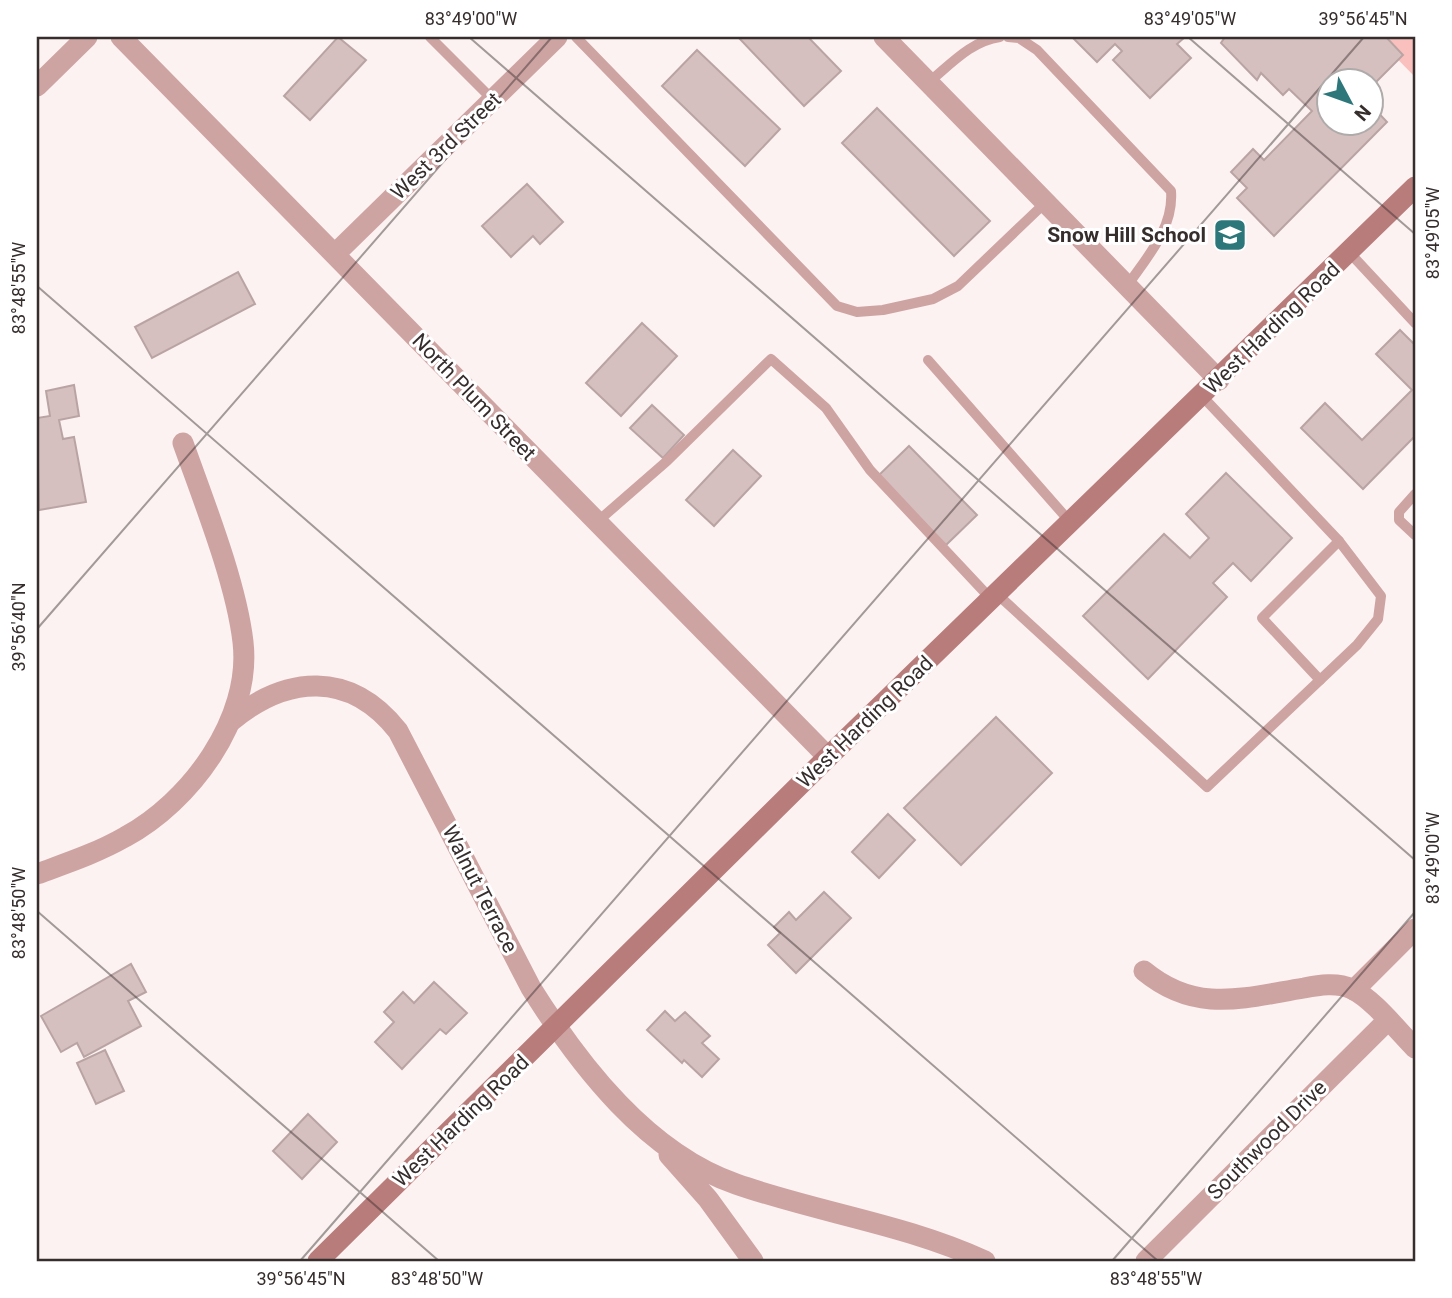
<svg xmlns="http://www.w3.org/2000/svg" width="1452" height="1298" font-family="Roboto,sans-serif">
<rect width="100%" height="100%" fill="#fcf2f2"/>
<polygon fill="#fac0be" points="1376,37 1415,37 1415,77"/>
<g fill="#d6c0bf" stroke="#baa4a3" stroke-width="2">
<polygon points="338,37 366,60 310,120 284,96"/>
<polygon points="738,37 808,37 841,71 804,106"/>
<polygon points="1072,37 1185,37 1177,44 1191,58 1150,98 1113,60 1122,51 1115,44 1097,62"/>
<polygon points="1225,37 1386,37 1403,55 1372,86 1372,80 1330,80 1330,122 1372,122 1372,106 1387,122 1274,236 1237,198 1247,188 1231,172 1253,149 1264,160 1312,111 1289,89 1283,95 1261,73 1257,80 1221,43"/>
<polygon points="697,50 780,129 745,166 662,86"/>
<polygon points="877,108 990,221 954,256 842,143"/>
<polygon points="527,184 563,222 540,244 533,236 511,257 482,226"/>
<polygon points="238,272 255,304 152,358 135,327"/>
<polygon points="642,323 677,356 621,416 586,383"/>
<polygon points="1400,330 1415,345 1415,436 1363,489 1301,428 1325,403 1362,440 1412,390 1376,354"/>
<polygon points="74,385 79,416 59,420 63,439 74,437 86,502 39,510 37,418 50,416 46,391"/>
<polygon points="652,405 684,435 663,458 630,428"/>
<polygon points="909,446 977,515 946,545 878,476"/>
<polygon points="733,450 761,476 714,526 686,500"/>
<polygon points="1226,473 1292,538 1251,581 1233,563 1213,583 1227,597 1148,679 1083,616 1164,534 1190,558 1209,538 1186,514"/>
<polygon points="996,717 1052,773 961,865 904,808"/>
<polygon points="888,814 915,840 879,878 852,852"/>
<polygon points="824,892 851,918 796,973 768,945 780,933 774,927 789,912 796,920"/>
<polygon points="131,964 146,992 128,1001 141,1026 84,1057 77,1043 61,1052 41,1016"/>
<polygon points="434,982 467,1013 446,1034 440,1029 402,1069 375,1042 394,1022 384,1012 403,992 414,1003"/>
<polygon points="665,1011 675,1021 685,1012 710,1036 702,1043 719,1059 702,1077 684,1060 682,1063 647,1030"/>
<polygon points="105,1050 124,1091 96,1104 77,1063"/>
<polygon points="308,1114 337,1142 302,1179 273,1151"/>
</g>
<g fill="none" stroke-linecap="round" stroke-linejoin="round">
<g stroke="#cea4a3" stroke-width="10">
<polyline points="430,37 493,100"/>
<polyline points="576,37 837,306 857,312 883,310 933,299 958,286 1046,202"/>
<path d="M 1008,37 L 1019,38 L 1037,50 L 1171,191 C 1174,228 1147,257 1127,286"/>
<path d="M 929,82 C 951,64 971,41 1000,37"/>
<polyline points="1349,252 1415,323"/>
<polyline points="928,360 1071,523"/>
<polyline points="1415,494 1399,512 1399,520 1415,535"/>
<polyline points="597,522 667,461 771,359 826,408 870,470 991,599"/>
<polyline points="997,594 1207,787 1357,645 1378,619 1381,596 1339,541 1202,396"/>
<polyline points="1320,680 1262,618 1339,541"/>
</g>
<g stroke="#cea4a3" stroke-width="21">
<polyline points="121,37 828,757"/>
<polyline points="884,37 1219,380"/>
<polyline points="37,86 87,37"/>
<polyline points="335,254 557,37"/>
<path d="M 230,722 C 286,675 350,670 398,731 L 531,988 C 580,1066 647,1153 736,1184 C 819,1213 905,1224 985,1261"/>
<path d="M 37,874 C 67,863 97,853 125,837 C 190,802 252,719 243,642 C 236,582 204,502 183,443"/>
<path d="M 1144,971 C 1196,1014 1243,998 1304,988 C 1319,985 1337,982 1352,989 C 1373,999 1398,1031 1415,1048"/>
<polyline points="1354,990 1415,929"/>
<polyline points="669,1155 708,1199 753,1261"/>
<polyline points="1146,1261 1388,1020"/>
</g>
<polyline stroke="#b87c7b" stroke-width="21" points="318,1261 828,757 1415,187"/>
</g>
<path fill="none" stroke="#362d2d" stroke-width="2" stroke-opacity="0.45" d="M 469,37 L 1415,860M 1188,37 L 1415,234M 37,286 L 1158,1261M 37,629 L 552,37M 37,911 L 439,1261M 300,1261 L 1364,37M 1112,1261 L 1415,912"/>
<defs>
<symbol id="school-square" viewBox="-11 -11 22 22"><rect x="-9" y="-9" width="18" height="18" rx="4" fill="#2d777b" stroke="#fff"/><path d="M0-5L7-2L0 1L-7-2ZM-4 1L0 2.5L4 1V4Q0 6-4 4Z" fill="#fff"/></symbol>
</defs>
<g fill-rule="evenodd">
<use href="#school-square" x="1211" y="216" width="38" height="38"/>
</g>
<g text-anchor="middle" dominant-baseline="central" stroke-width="6" stroke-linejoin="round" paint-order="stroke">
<g font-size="21" fill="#362d2d" stroke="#fff">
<text transform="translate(446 146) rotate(-44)">West 3rd Street</text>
<text transform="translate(1272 328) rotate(-44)">West Harding Road</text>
<text transform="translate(474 397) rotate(46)">North Plum Street</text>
<text transform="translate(865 722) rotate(-44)">West Harding Road</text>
<text transform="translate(480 889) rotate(63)">Walnut Terrace</text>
<text transform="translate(461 1121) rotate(-44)">West Harding Road</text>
<text transform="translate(1267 1140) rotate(-45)">Southwood Drive</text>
</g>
<g font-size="21" font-weight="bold" fill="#362d2d" stroke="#fff" text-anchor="end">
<text x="1206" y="235">Snow Hill School</text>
</g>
</g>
<rect width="1452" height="1298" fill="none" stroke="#ffffff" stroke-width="77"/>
<g transform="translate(1350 102) rotate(131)"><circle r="33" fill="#ffffff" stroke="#afabab" stroke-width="2"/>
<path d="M0-5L12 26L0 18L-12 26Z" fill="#2d777b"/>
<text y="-10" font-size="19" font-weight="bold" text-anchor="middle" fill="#362d2d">N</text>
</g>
<rect x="38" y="38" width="1376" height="1222" fill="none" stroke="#362d2d" stroke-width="2.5"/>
<g font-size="18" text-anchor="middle" fill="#362d2d">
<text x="471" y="25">83°49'00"W</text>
<text x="1190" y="25">83°49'05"W</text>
<text x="1363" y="25">39°56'45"N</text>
<text transform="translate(1433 233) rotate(-90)" y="6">83°49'05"W</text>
<text transform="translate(19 288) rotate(-90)" y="6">83°48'55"W</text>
<text transform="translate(19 627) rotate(-90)" y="6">39°56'40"N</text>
<text transform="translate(1433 858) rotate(-90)" y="6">83°49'00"W</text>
<text transform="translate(19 913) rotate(-90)" y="6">83°48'50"W</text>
<text x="301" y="1285">39°56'45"N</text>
<text x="437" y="1285">83°48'50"W</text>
<text x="1156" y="1285">83°48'55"W</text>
</g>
</svg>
